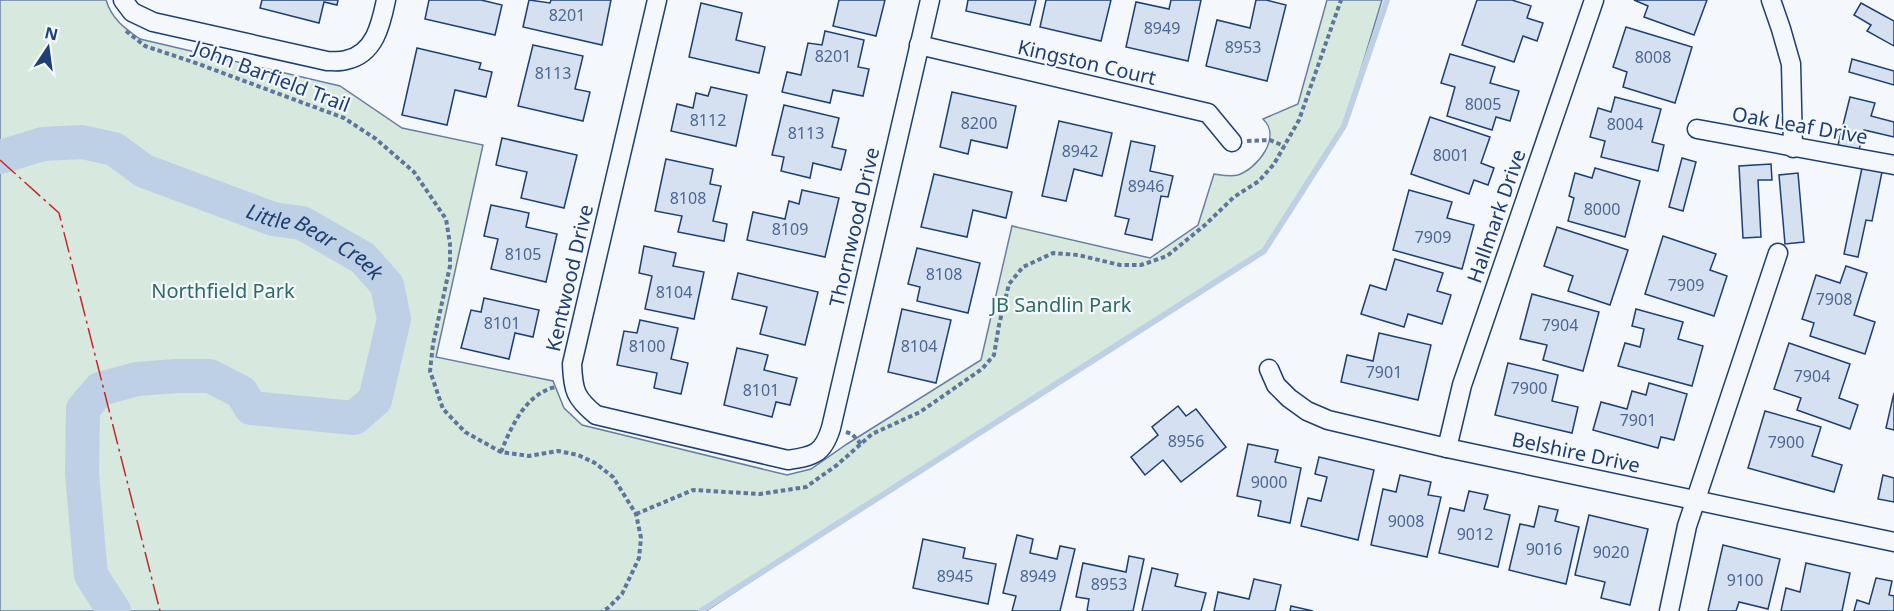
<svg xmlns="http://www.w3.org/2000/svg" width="1894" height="611" font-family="'Noto Sans',sans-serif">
<rect width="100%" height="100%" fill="#f4f7fb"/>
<path fill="#d7e8df" stroke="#687fa3" stroke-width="1.5" d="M 0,0 L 106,0 C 112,19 124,28 140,39 L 340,86 L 402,128 L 483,145 L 436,357 L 553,381 L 564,408 L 582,425 L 787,475 L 811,469 L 847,444 L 981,360 L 1012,226 L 1150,258 L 1198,225 L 1214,174 C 1221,175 1230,177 1238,175 C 1258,168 1282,137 1263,119 L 1298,104 L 1327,0 L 1382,0 L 1344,126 L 1264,251 L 886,492 L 706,611 L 0,611 Z"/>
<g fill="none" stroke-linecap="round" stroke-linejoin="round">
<polyline stroke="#bed0e5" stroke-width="6" points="701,611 1264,251 1344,126 1387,0"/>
<path stroke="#bed0e5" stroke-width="34" id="s1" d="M 0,157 L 43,144 L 82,142 L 114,149 L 144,171 L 273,219 L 302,223 L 363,258 L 387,285 L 394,319 L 375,400 L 354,418 L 251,408 L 241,392 L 210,376 L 176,376 L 137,379 L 100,389 L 83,409 L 82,474 L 91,575 L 114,611"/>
</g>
<g fill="#d5e0f0" stroke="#1d3f73" stroke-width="1.5">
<polygon points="262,0 338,0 337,5 324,2 319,23 260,8"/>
<polygon points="429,0 481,0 502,5 495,35 425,19"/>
<polygon points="529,0 550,3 551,0 611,0 602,45 523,27"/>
<polygon points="839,0 885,0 876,36 833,26"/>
<polygon points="968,0 1036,0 1030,25 966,11"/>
<polygon points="1046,0 1111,0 1101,41 1040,27"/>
<polygon points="1171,0 1201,0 1188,61 1126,47 1136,2 1169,9"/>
<polygon points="1256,0 1266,0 1286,5 1267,81 1206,66 1217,20 1250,28"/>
<polygon points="1477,0 1512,0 1531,6 1527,18 1543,23 1537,41 1523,36 1514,62 1462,45"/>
<polygon points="1634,0 1707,0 1694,35 1644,17 1648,6"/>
<polygon points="701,3 742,13 736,40 765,47 759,73 689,57"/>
<polygon points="1861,3 1894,21 1894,46 1867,31 1871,25 1854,15"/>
<polygon points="1626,27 1692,47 1675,103 1623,87 1627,72 1613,67"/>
<polygon points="825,31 864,40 858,67 869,69 863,96 833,90 830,103 782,92 787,72 801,75 808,43 822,45"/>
<polygon points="533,45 583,56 575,89 590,92 583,121 518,106"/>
<polygon points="417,48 481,63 479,69 492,72 486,97 455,90 447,125 402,115"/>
<polygon points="1450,54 1495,67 1490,83 1519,91 1510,121 1496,117 1492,130 1447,116 1455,87 1441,83"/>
<polygon points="1852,59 1894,71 1894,85 1849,72"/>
<polygon points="711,87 747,95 736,146 671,131 677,104 693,108 696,93 708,96"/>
<polygon points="952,92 1016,106 1007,148 971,140 968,154 940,147"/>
<polygon points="1615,97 1661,109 1652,142 1664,145 1658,171 1601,157 1605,141 1590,137 1598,108 1611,112"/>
<polygon points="1850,97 1875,103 1871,116 1894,122 1894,137 1864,130 1859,150 1838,145"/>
<polygon points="784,105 839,118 832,147 846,150 841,170 813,163 810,178 781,171 784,157 772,155"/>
<polygon points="1430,117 1490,137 1481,163 1494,168 1488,185 1474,180 1469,194 1411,174"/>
<polygon points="1059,121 1112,133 1102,176 1074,169 1066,201 1042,196"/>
<polygon points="502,138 577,155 564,208 521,198 527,172 496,165"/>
<polygon points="1131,141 1155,146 1150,171 1173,176 1168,197 1161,196 1152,240 1125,234 1129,219 1115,216"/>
<polygon points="1682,158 1696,162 1683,211 1669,207"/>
<polygon points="666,159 713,169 710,184 721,186 713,221 727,224 724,241 678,232 682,216 655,211"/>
<polygon points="1771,164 1772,180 1758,180 1761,237 1743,238 1739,166"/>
<polygon points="1595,168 1640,181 1625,237 1568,221 1574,198 1569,196 1575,173 1592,178"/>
<polygon points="1862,168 1882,172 1872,221 1866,220 1858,257 1844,254"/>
<polygon points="1798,173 1804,242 1785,244 1779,175"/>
<polygon points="934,174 1012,192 1006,218 973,210 967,237 921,227"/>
<polygon points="802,190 839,198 825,257 747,240 753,212 785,219 789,201 799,204"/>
<polygon points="1409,190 1452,202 1447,218 1474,225 1462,269 1393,250"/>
<polygon points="491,205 529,213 526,227 557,234 546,282 491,269 498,239 484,236"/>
<polygon points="1557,227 1628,250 1610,305 1568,291 1573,276 1544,266"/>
<polygon points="1663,236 1716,254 1710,270 1727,276 1714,316 1645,294"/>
<polygon points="644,246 676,253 673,266 704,272 694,319 645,309 652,276 639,273"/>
<polygon points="917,248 980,263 968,313 917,301 920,287 908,284"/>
<polygon points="1395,259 1443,273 1437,291 1451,295 1442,324 1408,314 1404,327 1361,314 1370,285 1386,290"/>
<polygon points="1846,266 1867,273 1854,315 1875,322 1865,354 1810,336 1814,323 1802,319 1816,275 1840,283"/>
<polygon points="738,273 818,292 805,345 760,334 767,307 732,299"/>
<polygon points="1532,294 1599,312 1583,371 1543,360 1547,345 1520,339"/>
<polygon points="484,298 539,310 533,337 515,333 509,359 461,348 471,310 481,312"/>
<polygon points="902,309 951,320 936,383 888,372"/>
<polygon points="1636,309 1683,322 1678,339 1703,346 1692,386 1618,366 1625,343 1640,347 1644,329 1632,326"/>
<polygon points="640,320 678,328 671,359 688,363 681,394 654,388 657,373 617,365 624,331 637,333"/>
<polygon points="1379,333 1431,345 1418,400 1341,382 1347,355 1373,361"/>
<polygon points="1789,343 1850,364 1839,398 1858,405 1850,429 1797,410 1801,398 1774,389"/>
<polygon points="737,348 768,355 764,370 797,378 790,405 776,402 772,417 724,405"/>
<polygon points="1508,363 1558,375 1552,401 1578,407 1572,433 1495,415"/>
<polygon points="1649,383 1687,394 1674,440 1661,437 1658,448 1593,430 1601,402 1627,409 1632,391 1646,395"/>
<polygon points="1894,393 1894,430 1886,428"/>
<polygon points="1178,406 1186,416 1196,409 1226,447 1181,482 1163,460 1145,475 1131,457 1158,435 1152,427"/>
<polygon points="1765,411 1821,427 1812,456 1842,465 1834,492 1748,468"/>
<polygon points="1248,444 1278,450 1275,462 1301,468 1290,523 1258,516 1261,501 1237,496"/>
<polygon points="1319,457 1374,470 1358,540 1301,526 1308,498 1321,501 1327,477 1315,474"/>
<polygon points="1400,475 1431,482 1428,495 1441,497 1427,557 1371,545 1383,489 1396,492"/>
<polygon points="1883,475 1894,478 1894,502 1878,499"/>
<polygon points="1469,491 1488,495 1484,509 1510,515 1498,567 1439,553 1450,508 1464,511"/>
<polygon points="1539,506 1558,510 1555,521 1579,527 1566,584 1509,570 1520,524 1534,527"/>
<polygon points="1589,515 1648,529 1630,605 1601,598 1605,582 1575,575"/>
<polygon points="1017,535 1033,539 1030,553 1057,559 1060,546 1075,549 1060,611 1012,611 1016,596 1003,593"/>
<polygon points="923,539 965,548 963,558 996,564 988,604 913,588"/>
<polygon points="1723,545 1780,559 1768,609 1739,602 1736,611 1708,611"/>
<polygon points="1129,556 1144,559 1133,611 1087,611 1089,599 1076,597 1083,563 1126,572"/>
<polygon points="1806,563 1850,573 1842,611 1781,611 1786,588 1800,592"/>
<polygon points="1152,568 1178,574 1175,586 1206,593 1201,611 1142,611"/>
<polygon points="1876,578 1892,581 1889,595 1894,596 1894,611 1854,611 1857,600 1869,604"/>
<polygon points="1254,579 1281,585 1275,611 1214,611 1218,592 1249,599"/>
<polygon points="1291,606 1313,611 1290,611"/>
</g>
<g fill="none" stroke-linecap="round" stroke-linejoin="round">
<defs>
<g id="minor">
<path d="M 123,0 L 132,12 L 153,22 L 327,61 C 333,61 340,62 346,60 C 375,54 381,24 386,0"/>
<path d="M 657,0 L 572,364 C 573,390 575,398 596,415 L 788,460 C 814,456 823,454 831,428 L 930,0"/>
<polyline points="1771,0 1781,29 1791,64 1793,148"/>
<polyline points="919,45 1208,113 1232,142"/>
<polyline points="1697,129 1894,165"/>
<polyline points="1269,369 1276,385 1289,398 1307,411 1328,420 1447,448 1894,542"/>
<polyline points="1447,448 1462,385 1594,0"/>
<polyline points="1669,611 1687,526 1778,253"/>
</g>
</defs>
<use href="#minor" stroke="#1d3f73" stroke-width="21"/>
<g stroke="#5e769c" stroke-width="4" stroke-dasharray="4.5 3" stroke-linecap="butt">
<polyline points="126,31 145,46 193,62 344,118 376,139 414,172 446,219 450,244 450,266 433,344 430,371 443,409 465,432 501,452 529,456 558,451 578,455 595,463 613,477 636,514 641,538 639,558 622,594 608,608 602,611"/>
<polyline points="1247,141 1270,140 1284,146"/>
<polyline points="846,432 852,434 861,444"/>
<path d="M 501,452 C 511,427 526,393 556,387"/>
<polyline points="636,514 693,490 760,494 806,487 837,465 872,434 920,412 982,369 994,355 999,325 1009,284 1023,267 1053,253 1078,255 1120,265 1141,265 1167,256 1205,225 1234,197 1259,181 1274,164 1299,120 1341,0"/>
</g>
<use href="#minor" stroke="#f4f7fb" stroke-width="18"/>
<polyline stroke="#c62828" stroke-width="1.5" stroke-dasharray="21 4.5 3 4.5" stroke-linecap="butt" points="0,160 59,213 160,611"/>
</g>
<g text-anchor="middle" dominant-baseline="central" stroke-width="4.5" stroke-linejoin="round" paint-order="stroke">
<g font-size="16" fill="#4b6792">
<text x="567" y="15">8201</text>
<text x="1162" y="28">8949</text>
<text x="1243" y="47">8953</text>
<text x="833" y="56">8201</text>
<text x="1653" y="57">8008</text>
<text x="553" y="73">8113</text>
<text x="1483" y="104">8005</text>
<text x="708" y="120">8112</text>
<text x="979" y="123">8200</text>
<text x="1625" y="124">8004</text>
<text x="806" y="133">8113</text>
<text x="1080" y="151">8942</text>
<text x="1451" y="155">8001</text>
<text x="1146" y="186">8946</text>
<text x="688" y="198">8108</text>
<text x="1602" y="209">8000</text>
<text x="790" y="229">8109</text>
<text x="1433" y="237">7909</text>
<text x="523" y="254">8105</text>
<text x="944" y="274">8108</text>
<text x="1686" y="285">7909</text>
<text x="674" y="292">8104</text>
<text x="1834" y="299">7908</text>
<text x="502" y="323">8101</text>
<text x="1560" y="325">7904</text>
<text x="647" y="346">8100</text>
<text x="919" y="346">8104</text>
<text x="1384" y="372">7901</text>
<text x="1812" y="376">7904</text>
<text x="1529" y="388">7900</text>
<text x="761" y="390">8101</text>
<text x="1638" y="420">7901</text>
<text x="1186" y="441">8956</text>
<text x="1786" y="442">7900</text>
<text x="1269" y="482">9000</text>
<text x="1406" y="521">9008</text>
<text x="1475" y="534">9012</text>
<text x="1544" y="549">9016</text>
<text x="1611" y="552">9020</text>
<text x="955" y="576">8945</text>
<text x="1038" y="576">8949</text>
<text x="1745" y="580">9100</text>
<text x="1109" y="584">8953</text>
</g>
<g font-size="20" fill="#1d3f73" stroke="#f4f7fb">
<text transform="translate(1087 62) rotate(13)">Kingston Court</text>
<text transform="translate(272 76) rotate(21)">John Barfield Trail</text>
<text transform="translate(1800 125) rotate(10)">Oak Leaf Drive</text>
<text transform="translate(1496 216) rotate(-71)">Hallmark Drive</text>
<text transform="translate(854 227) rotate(-77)">Thornwood Drive</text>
<text transform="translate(569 278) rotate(-77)">Kentwood Drive</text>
<text transform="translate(1576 452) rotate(12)">Belshire Drive</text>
</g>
<g font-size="20" fill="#2c6c60" stroke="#f4f7fb">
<text x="223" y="290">Northfield Park</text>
<text x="1061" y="304">JB Sandlin Park</text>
</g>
<g font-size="21" font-style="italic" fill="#1d3f73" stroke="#f4f7fb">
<text stroke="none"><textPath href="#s1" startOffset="340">Little Bear Creek</textPath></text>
</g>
</g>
<g transform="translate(48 48) rotate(13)" stroke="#f4f7fb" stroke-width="4.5" paint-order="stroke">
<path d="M0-4.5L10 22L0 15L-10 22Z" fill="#1d3f73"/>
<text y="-9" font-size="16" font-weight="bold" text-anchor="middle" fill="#1d3f73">N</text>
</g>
</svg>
